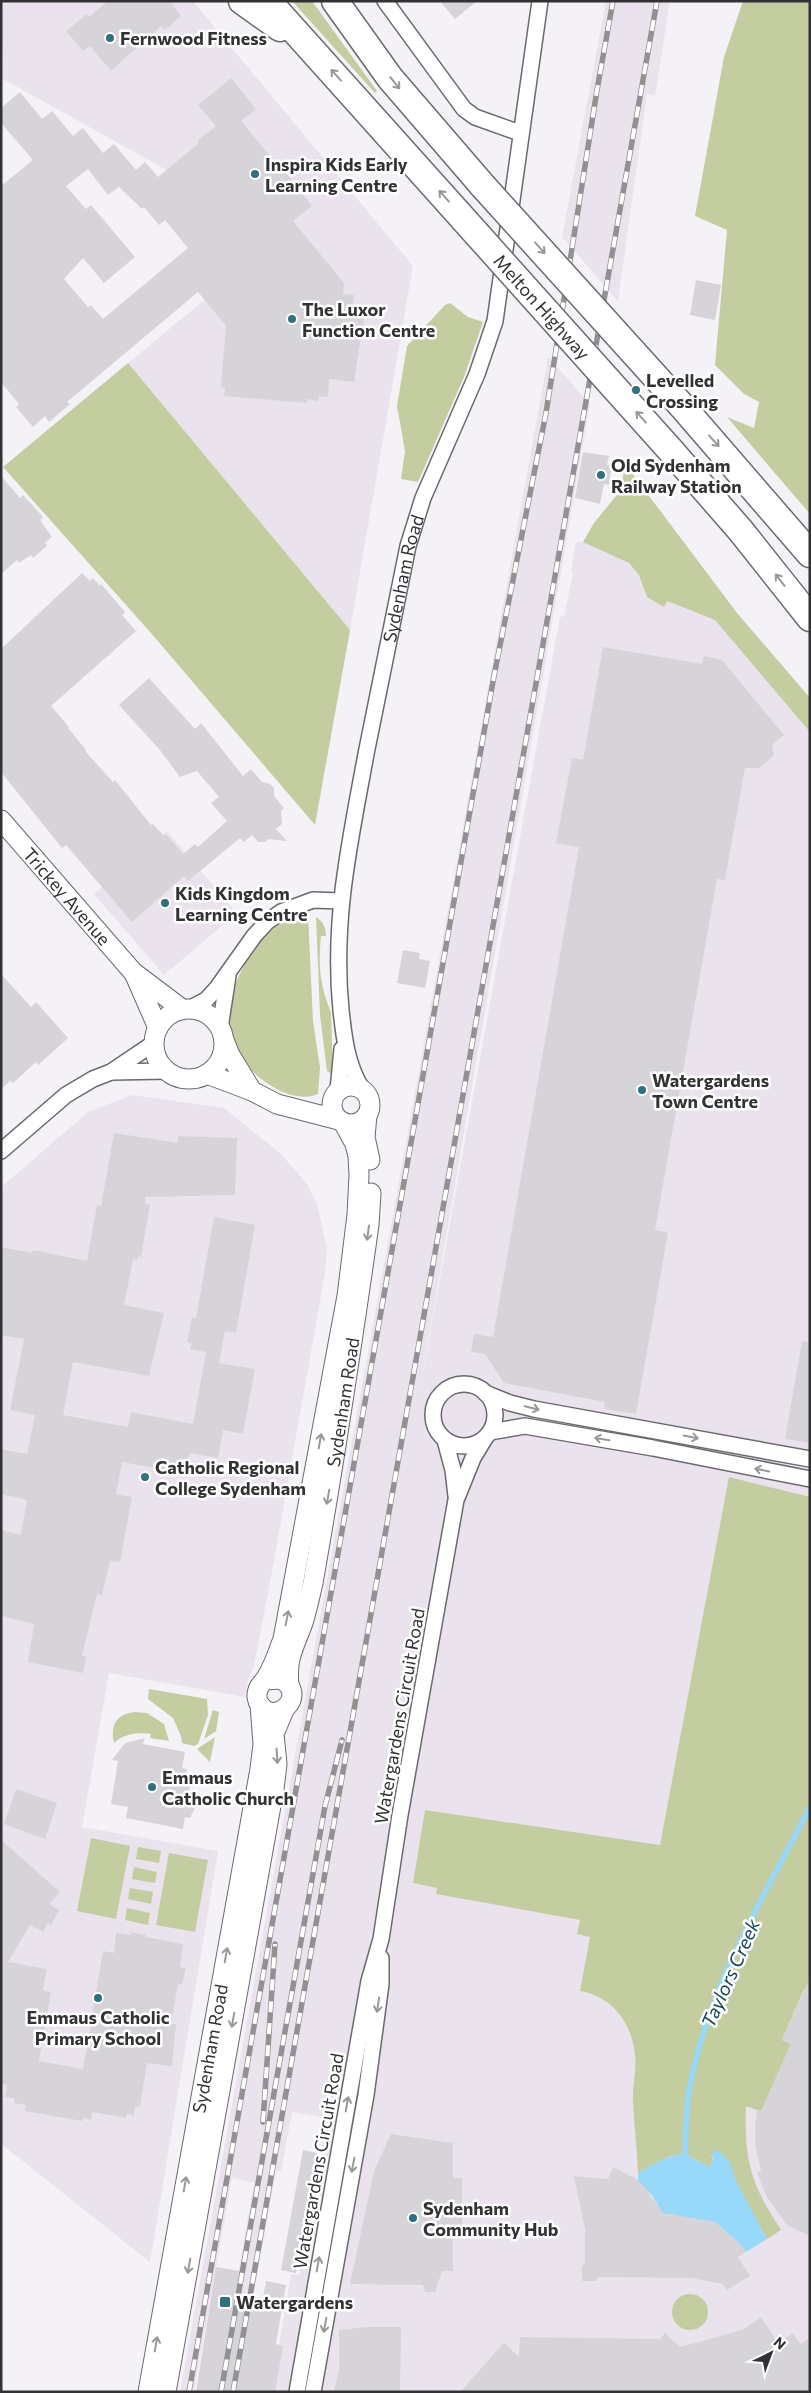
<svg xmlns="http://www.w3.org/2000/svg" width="811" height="2393" font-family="Commissioner,sans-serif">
<rect width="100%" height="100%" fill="#f5f2f7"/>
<g fill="#eae3ee">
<polygon points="1,1 193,1 413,266 350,630 128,363 283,235 3,79"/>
<polygon points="606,1 670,1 655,96 647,94 618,301 562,237"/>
<polygon points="548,357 590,404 417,1405 560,617 564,616 573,573 571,572 576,542 583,542 594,523 621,490 625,464 737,613 810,698 810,2392 271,2392 291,2274 299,2275 327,2118 292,2112 281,2171 276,2171 236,2392 217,2392 254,2183 232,2178 194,2392 180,2392"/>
<polygon points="167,831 237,913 164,975 94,894"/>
<polygon points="132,1095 224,1108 280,1153 307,1184 317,1204 327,1249 325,1273 274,1561 254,1666 248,1679 245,1697 109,1673 82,1827 218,1851 150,2262 1,2144 1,1187 88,1112"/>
</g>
<g fill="#c3cda0">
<polygon points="292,1 312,1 377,91 375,93"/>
<polygon points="743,1 810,1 810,514 727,417 754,428 759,402 744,394 715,365 727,230 695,216 724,57"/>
<polygon points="450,303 468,317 483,322 464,377 418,482 401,479 405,451 397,406 407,346 445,305"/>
<polygon points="128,363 350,630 315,825 151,633 3,467"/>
<polygon points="625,464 737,613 810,698 810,732 715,620 667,601 664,607 647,597 639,575 629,563 583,542 594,523 621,490"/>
<path d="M 308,914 L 313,1021 L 320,1068 L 318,1094 C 305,1100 287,1095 275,1088 C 251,1075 233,1053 229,1026 C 224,992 254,939 283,922 C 291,917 299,916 308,914 Z"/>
<path d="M 316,917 C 323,921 326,928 326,936 L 321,936 C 318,967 320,985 331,1013 L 333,1075 L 327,1071 L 320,1015 Z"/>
<path d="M 729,1477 L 810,1497 L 810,1991 L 804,1989 L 782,2040 L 791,2044 L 764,2105 L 808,2124 L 779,2119 L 746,2106 C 744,2161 751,2184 781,2230 L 767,2239 L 735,2181 L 733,2173 L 711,2155 L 713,2160 L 709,2167 L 685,2154 L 670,2156 L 638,2173 C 637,2149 634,2125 633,2101 C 632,2086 637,2070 635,2055 C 632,2023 612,1996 580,1991 L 590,1937 L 577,1934 L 580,1920 L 436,1894 L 437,1888 L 413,1883 L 425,1810 L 660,1845 Z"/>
<polygon points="149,1689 207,1699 208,1715 198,1744 194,1746 182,1743 181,1736 173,1718 148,1699"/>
<polygon points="213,1710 219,1712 216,1731 204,1739"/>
<path d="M 135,1712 L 147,1713 L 164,1724 L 169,1741 L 150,1738 L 151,1734 C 137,1732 125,1733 114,1743 C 110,1724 117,1714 135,1712 Z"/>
<polygon points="215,1737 210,1762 197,1749"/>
<polygon points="91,1838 130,1846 116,1919 77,1911"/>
<polygon points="138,1847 161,1851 159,1863 136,1859"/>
<polygon points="169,1853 208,1860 195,1932 156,1925"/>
<polygon points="134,1867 157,1872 155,1883 132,1879"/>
<polygon points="130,1888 153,1892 151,1904 128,1899"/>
<polygon points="127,1908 150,1913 148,1925 125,1920"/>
<circle cx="690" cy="2312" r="18"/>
</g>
<path fill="#98d8f8" d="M 714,2150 L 720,2152 L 730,2162 L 736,2181 L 767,2239 L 746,2252 L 741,2245 L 715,2222 L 663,2214 L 652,2195 L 638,2182 L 638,2173 C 653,2165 668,2154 685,2154 L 709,2167 L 713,2160 L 712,2151 Z"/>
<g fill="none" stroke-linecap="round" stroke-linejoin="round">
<path stroke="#98d8f8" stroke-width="5.5" d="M 686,2161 L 685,2154 C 686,2126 686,2098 693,2071 C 714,1977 766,1892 810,1807"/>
</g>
<g fill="#d7d4d9" fill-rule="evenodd">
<polygon points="108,1 170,1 181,16 165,30 161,26 111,71 90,46 83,51 66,31 87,14 89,17"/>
<polygon points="440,1 477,1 455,19"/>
<path d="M 231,78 L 256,109 L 241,121 L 275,162 L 277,161 L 312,206 L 293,221 L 344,283 L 343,294 L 354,295 L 352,310 L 365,312 L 354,382 L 329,379 L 328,397 L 319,396 L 318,401 L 307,399 L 307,403 L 224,396 L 225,388 L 221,387 L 226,326 L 198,292 L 67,402 L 70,404 L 49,422 L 45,416 L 33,427 L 16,407 L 19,404 L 1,382 L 1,186 L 33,160 L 1,123 L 1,108 L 20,92 L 42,119 L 52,111 L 73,136 L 83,128 L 103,153 L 114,144 L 136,170 L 145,162 L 158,177 L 199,143 L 197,141 L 216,126 L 198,105 ZM 88,169 L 108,195 L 119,187 L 142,209 L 144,207 L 159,225 L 165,220 L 188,248 L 103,319 L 91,305 L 88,307 L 64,279 L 83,258 L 104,283 L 135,257 L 91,205 L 86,209 L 66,186 Z"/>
<polygon points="696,280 721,285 715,320 690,315"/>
<polygon points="583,452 609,456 607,465 612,465 609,485 604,484 600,504 575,498"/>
<polygon points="1,476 20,498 23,495 43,517 40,520 52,537 45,543 47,546 33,558 31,555 19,563 17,560 1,574"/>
<polygon points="82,573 90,581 93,578 100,586 101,584 125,612 122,615 136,631 51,706 69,727 68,728 86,750 85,751 113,782 115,780 151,825 153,824 164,836 166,834 183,854 195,844 198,847 227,821 211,803 219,797 197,771 180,777 159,749 119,705 149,678 195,729 201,723 243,776 251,769 262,782 270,784 274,788 274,796 284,808 281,811 282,824 276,829 287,841 268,839 265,842 258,842 252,835 244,842 240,838 188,881 184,876 132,922 66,845 62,848 1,772 1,649"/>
<polygon points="603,647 702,664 704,656 722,660 784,735 772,745 774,755 759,768 745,768 725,880 717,879 655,1230 668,1233 636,1414 604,1409 605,1402 504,1383 485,1354 471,1352 474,1334 493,1337 579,847 556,843 572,758 583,760"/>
<polygon points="403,950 420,953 419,959 430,961 425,988 397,983"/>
<polygon points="1,974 31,1007 36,1002 68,1038 38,1065 36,1062 13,1083 10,1081 1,1089"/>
<polygon points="114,1133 178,1143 178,1136 237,1138 235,1195 145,1197 145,1204 150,1205 141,1257 138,1256 137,1260 133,1259 124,1305 164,1313 149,1376 73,1362 63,1415 128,1427 131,1412 193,1424 206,1352 190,1349 192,1343 187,1342 192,1318 196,1318 214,1217 255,1225 236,1333 225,1331 219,1363 255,1369 243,1434 223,1430 218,1458 190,1453 186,1474 122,1462 116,1494 132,1497 120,1562 110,1561 102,1595 97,1594 82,1656 86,1656 83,1673 28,1662 34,1624 1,1616 1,1530 21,1535 27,1500 1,1494 1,1449 27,1454 35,1415 10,1410 24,1339 1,1335 1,1247 32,1253 33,1250 87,1261 97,1205 101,1206"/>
<polygon points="802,1341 810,1342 810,1443 785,1439"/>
<polygon points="145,1738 143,1744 185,1752 182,1768 187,1769 185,1780 191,1781 189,1792 202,1794 190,1818 185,1817 183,1829 126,1818 128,1807 111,1804 118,1761 112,1760 125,1743"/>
<polygon points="16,1789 57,1803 45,1839 4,1824"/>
<polygon points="1,1840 60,1892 49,1904 59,1910 51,1925 48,1923 43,1932 30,1925 8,1962 47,1969 43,1990 51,1992 39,2061 83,2069 103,1951 114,1953 116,1933 131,1935 131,1932 146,1935 146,1937 183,1944 180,1967 185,1968 185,1971 182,1985 178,1984 171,2024 176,2024 172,2066 147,2063 140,2107 135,2106 134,2116 127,2114 126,2118 92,2112 91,2120 83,2118 82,2121 25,2111 26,2105 14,2103 15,2099 5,2097 7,2085 1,2084"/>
<polygon points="810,1977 810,2236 787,2225 767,2197 757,2173 761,2171 755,2144 755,2127 757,2109 761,2111 791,2044 782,2040"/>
<polygon points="391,2134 453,2143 453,2178 462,2178 462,2230 453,2230 453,2271 442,2271 435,2292 425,2292 423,2285 350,2284 374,2171"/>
<polygon points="303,2150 317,2153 296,2273 281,2270"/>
<polygon points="613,2167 635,2178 644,2186 663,2213 715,2222 741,2245 746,2252 738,2257 750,2276 727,2290 723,2284 692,2278 603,2277 597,2278 597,2281 582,2281 582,2265 585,2265 585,2229 574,2176 608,2179"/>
<polygon points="216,2267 240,2271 236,2293 263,2298 266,2281 286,2285 276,2344 283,2346 275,2392 196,2392"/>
<polygon points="761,2317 778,2343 793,2333 800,2344 810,2338 810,2392 460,2392 504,2343 519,2357 520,2337 660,2339 665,2333 680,2347 742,2330"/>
<polygon points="367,2327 401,2327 400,2392 334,2392 339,2369 339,2330"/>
</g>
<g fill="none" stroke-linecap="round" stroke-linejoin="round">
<defs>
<g id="minor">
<polyline points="385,1 464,109 475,117 520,133"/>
<polyline points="189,1009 206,1000 217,988 254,936 267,922 281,912 313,900 341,901"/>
<polyline points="220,1028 228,976"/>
<polyline points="111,1072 167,1071"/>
<path id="s1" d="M 362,1089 C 347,1065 344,1038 341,1010 C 332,920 350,842 366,754 C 380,685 394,615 408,546 L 423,498 L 477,374 L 495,321 L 540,1"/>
<polyline points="338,1090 342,1049"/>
<polyline points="1,1151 66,1095 93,1079 111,1072 154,1043"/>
<circle cx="464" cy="1415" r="31"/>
<polyline points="485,1393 510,1403 534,1409 810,1459"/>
<polyline points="490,1432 525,1426 653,1448 810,1479"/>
<polyline points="445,1440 453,1470 456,1496"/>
<polyline points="297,2392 369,1981 381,1939 400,1815 456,1500 473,1458 485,1438"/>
<polyline points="313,2392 366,2095 381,1984 381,1958"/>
</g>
<g id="tertiary">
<path id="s2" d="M 1,820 L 133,972 L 182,1009"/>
<polyline points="134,973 158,1028"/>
<circle cx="189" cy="1044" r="35"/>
<polyline points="224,1040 230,1055 252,1091"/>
<polyline points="207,1074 252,1091 277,1104 339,1120"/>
<circle cx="351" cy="1105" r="19"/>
<polyline points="367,1115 365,1137 370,1160"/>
<path d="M 265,1680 L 280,1679 C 310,1693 276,1728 260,1705 C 257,1701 256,1695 258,1690 C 259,1685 264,1682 266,1678 C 274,1666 278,1652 283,1639 L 347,1296 L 357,1215 L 359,1175 L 358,1156 L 355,1144 L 343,1122"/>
<path id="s3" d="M 289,1685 C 286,1659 294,1647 303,1623 C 307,1610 310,1596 313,1583 C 334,1464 352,1345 369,1225 L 371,1193"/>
<path id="s4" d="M 148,2392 L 260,1769 L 263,1744 L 260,1705"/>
<polyline points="166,2392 274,1789 277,1764 274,1734 284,1710"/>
</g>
<g id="trunk">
<polyline points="242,1 280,28"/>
<polyline points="268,1 476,233"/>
<polyline points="335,1 390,78 483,186"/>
<polyline points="681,405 810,554"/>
<polyline points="673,453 741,531 810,618"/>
</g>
</defs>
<use href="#minor" stroke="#6b696d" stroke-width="18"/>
<use href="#tertiary" stroke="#6b696d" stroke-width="21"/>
<use href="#trunk" stroke="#6b696d" stroke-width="29"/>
<use href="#minor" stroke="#fff" stroke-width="15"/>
<use href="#tertiary" stroke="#fff" stroke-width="19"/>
<use href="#trunk" stroke="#fff" stroke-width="26"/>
<defs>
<g id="rail">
<polyline points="263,2122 275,1944"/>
<polyline points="189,2392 494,676 546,413 597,90 613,1"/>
<polyline points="221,2392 325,1806 342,1740"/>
<polyline points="233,2392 657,1"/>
</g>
</defs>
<use href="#rail" stroke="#929093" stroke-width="5.5"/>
<use href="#rail" stroke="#fff" stroke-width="4" stroke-dasharray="11" stroke-linecap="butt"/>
<defs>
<g id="trunk-bridge">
<polyline points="483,186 681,405"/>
<path id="s5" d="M 476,233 L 673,453"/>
</g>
</defs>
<use href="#trunk-bridge" stroke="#6b696d" stroke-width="29" stroke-linecap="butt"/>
<use href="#trunk-bridge" stroke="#fff" stroke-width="26"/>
</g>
<defs><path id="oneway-shaft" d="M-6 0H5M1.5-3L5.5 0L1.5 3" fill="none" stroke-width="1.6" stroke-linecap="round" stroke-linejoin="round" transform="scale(1.25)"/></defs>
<g stroke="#989899">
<use href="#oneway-shaft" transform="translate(336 75) rotate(-132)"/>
<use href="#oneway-shaft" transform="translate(395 83) rotate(51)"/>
<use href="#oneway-shaft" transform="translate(444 196) rotate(-132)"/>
<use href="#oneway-shaft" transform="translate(540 248) rotate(48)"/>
<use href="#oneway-shaft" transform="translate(641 417) rotate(-132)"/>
<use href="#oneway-shaft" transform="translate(714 441) rotate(48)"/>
<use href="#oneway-shaft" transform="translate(780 580) rotate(-128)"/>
<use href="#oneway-shaft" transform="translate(368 1233) rotate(98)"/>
<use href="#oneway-shaft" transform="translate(532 1408) rotate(13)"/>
<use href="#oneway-shaft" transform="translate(691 1437) rotate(11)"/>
<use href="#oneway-shaft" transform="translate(602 1439) rotate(-170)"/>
<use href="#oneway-shaft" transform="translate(320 1441) rotate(-80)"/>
<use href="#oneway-shaft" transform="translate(762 1470) rotate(-169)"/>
<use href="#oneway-shaft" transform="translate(328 1497) rotate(100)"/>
<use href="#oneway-shaft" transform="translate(287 1618) rotate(-79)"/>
<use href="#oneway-shaft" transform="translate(277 1756) rotate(86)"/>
<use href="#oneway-shaft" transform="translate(226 1955) rotate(-80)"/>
<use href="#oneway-shaft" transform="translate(378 2005) rotate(98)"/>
<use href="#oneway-shaft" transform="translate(233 2020) rotate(100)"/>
<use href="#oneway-shaft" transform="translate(347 2104) rotate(-80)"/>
<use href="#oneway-shaft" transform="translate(353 2165) rotate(101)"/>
<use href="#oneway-shaft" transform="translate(185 2184) rotate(-80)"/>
<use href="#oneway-shaft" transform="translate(318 2264) rotate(-80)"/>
<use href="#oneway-shaft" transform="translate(189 2266) rotate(100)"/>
<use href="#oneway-shaft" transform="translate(325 2325) rotate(101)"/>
<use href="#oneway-shaft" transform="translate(156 2344) rotate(-80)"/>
</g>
<g fill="#2f7083" stroke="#fff" stroke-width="2">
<circle cx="110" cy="38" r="5"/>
<circle cx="255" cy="174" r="5"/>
<circle cx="292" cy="319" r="5"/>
<circle cx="636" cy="390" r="5"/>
<circle cx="601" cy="475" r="5"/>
<circle cx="165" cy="903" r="5"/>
<circle cx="642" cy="1090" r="5"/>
<circle cx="145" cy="1477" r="5"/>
<circle cx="152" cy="1787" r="5"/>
<circle cx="98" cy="1998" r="5"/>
<circle cx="413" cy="2218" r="5"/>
<rect x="219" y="2296" width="12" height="12" rx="2.5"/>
</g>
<g text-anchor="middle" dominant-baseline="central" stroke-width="5" stroke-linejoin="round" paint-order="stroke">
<g font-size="18" font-weight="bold" fill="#323133" stroke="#fff" text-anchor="start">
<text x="120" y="38">Fernwood Fitness</text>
<text x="265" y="164">Inspira Kids Early<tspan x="265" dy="21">Learning Centre</tspan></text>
<text x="302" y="309">The Luxor<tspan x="302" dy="21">Function Centre</tspan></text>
<text x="646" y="380">Levelled<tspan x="646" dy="21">Crossing</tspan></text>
<text x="611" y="465">Old Sydenham<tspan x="611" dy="21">Railway Station</tspan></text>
<text x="175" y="893">Kids Kingdom<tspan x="175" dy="21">Learning Centre</tspan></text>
<text x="652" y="1080">Watergardens<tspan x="652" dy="21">Town Centre</tspan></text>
<text x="155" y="1467">Catholic Regional<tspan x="155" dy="21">College Sydenham</tspan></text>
<text x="162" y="1777">Emmaus<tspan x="162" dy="21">Catholic Church</tspan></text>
<text x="98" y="2017" text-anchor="middle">Emmaus Catholic<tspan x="98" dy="21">Primary School</tspan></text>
<text x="423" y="2208">Sydenham<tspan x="423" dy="21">Community Hub</tspan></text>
<text x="236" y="2302">Watergardens</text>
</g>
<g font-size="18" fill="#323133" stroke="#fff">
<text stroke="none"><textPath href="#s5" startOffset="99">Melton Highway</textPath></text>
<text stroke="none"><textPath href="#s1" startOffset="520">Sydenham Road</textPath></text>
<text stroke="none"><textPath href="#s2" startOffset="101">Trickey Avenue</textPath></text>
<text stroke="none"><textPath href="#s3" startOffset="289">Sydenham Road</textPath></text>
<text transform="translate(399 1716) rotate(-80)">Watergardens Circuit Road</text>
<text stroke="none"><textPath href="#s4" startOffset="349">Sydenham Road</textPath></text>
<text transform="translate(318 2161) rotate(-80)">Watergardens Circuit Road</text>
</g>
<g font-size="19" font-style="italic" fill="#12465c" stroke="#fff">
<text transform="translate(730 1973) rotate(-66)">Taylors Creek</text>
</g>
</g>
<rect width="811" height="2393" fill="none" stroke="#323133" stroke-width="5"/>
<g transform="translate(771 2353) rotate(42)" stroke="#ffffff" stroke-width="4" paint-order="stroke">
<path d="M0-4L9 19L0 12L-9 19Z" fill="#323133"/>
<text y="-8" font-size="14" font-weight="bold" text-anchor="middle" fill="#323133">N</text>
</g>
</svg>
